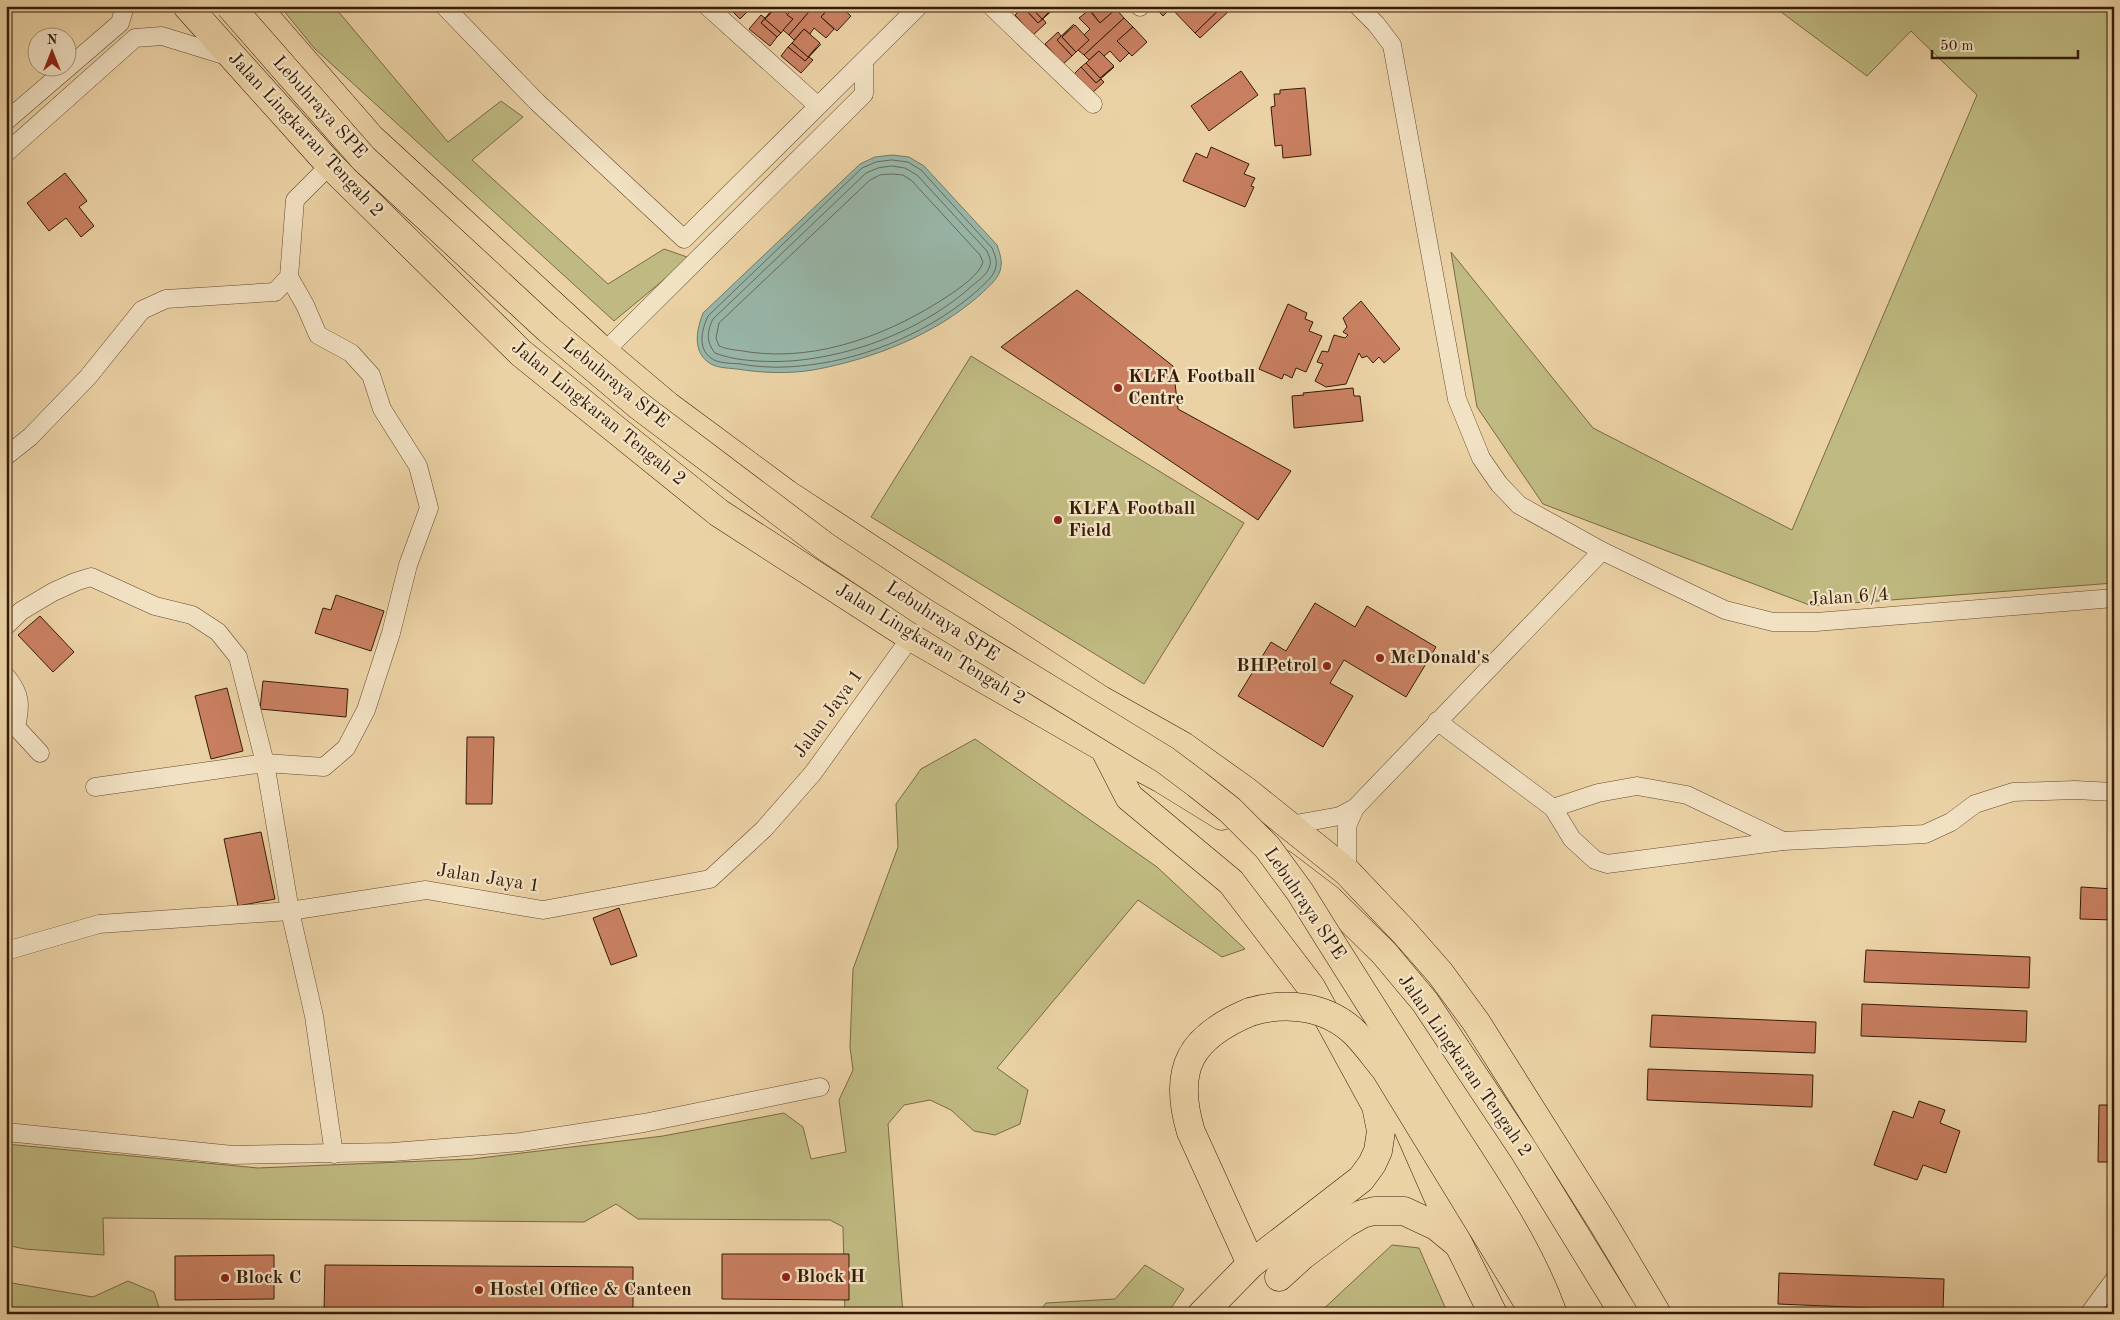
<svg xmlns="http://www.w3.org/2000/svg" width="2120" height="1320" font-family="'Old Standard TT',serif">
<rect width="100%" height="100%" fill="#ebd2a5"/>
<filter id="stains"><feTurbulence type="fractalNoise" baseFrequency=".004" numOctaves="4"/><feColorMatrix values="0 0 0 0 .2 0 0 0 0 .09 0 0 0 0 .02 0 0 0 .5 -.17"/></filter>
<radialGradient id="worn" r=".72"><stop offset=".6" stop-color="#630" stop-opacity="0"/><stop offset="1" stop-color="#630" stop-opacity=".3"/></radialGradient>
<g fill="#bfba81" stroke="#7a6a44">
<polygon points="280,6 343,6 337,10 448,142 501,101 523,117 472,160 608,284 664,249 690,258 614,321 314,48"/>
<polygon points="1773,6 2114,6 2114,583 1812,606 1543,504 1477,407 1451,252 1593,428 1792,530 1977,95 1911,31 1867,76"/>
<polygon points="971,356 1244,523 1144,684 871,517"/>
<polygon points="975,739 1157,867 1245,949 1222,957 1138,900 997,1068 1028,1090 1020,1124 995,1135 974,1131 951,1110 930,1100 904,1105 888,1124 903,1314 845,1314 843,1227 830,1220 638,1219 616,1204 584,1222 103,1218 104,1255 25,1249 6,1245 6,1144 258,1168 472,1159 663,1136 784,1113 803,1127 811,1159 846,1152 839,1100 853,1070 850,1047 853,969 898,847 896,804 921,769"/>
<polygon points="1392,1245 1419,1248 1448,1314 1318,1314"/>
<polygon points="1145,1265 1184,1289 1167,1314 1037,1314 1046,1303 1115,1299"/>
<polygon points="128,1281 154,1292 161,1314 6,1314 6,1282 93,1297"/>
</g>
<path fill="#98b7aa" stroke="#717969" d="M 892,155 L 909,157 L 924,166 L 997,245 C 1000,254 1003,261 1000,271 C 997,280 988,287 981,294 C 935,335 873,359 813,370 C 788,374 762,373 737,369 C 728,368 715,368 708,362 C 692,350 697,329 703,313 L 860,164 L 875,157 Z"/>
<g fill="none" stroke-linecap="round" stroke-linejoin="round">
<g stroke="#676959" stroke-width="1">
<path d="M 892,160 L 908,162 L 921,170 L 992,248 C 995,255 998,262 995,270 C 992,278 984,284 978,290 C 933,330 869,358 809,365 C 786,368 763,368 741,364 C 732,363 718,364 711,358 C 697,348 702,329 708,316 L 862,168 L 876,162 Z"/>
<path d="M 892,166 L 905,168 L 917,175 L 987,251 C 989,256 991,260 990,265 C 988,274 979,280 973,285 C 929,325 867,351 809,359 C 782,363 740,363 715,353 C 706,342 707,331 713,319 L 866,173 L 878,168 Z"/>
<path d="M 892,174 L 903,175 L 912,181 L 980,255 L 983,262 C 980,274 961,287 951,294 C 893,333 820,362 749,352 C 739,350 728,350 719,346 L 716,338 L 719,323 L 870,180 L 880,175 Z"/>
</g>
</g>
<g fill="#c98061" stroke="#361b08">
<polygon points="727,6 745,7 753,6 740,19"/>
<polygon points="775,6 777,6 765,19 781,33 777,37 761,23"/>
<polygon points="778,6 793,19 781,33 765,19"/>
<polygon points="789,6 814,6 789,35 783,30 793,19 787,15 792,9"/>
<polygon points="814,6 831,6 821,17 834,29 826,38 814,28 810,34 804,29 794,40 789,35"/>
<polygon points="831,6 840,6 851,16 837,31 821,17"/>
<polygon points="1024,6 1030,6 1042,19 1056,7 1038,23 1023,7"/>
<polygon points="1030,6 1055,6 1042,19"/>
<polygon points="1087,6 1113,6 1116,9 1100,23"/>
<polygon points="1154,6 1173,6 1163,16"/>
<polygon points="1173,6 1223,6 1195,33 1171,8"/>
<polygon points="1223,6 1226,6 1230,10 1200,38 1195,33"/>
<polygon points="1023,7 1038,23 1043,19 1046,23 1033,35 1015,15"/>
<polygon points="1116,9 1124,18 1084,55 1078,50 1089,40 1084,35 1090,29 1079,18 1089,10 1100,23"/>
<polygon points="761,15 765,18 761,23 777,37 770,46 749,29"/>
<polygon points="1124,18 1133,27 1117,41 1129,53 1120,62 1110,51 1104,56 1099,51 1089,60 1084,55"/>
<polygon points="1074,24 1062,37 1076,52 1072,56 1057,40"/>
<polygon points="1075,25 1089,40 1076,52 1062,37"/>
<polygon points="1133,27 1147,42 1132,56 1117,41"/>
<polygon points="804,29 820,43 808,57 792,43"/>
<polygon points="1058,32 1061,36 1057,40 1072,56 1063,64 1045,44"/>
<polygon points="792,43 808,57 821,44 805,61 788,47"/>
<polygon points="788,47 805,61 809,57 813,60 801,73 781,56"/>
<polygon points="1099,51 1114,66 1100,78 1086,63"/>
<polygon points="1086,63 1100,78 1114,67 1096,83 1081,67"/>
<polygon points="1081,67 1096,83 1101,79 1104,82 1091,94 1073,75"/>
<polygon points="1241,71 1258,95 1209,131 1191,106"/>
<polygon points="1305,88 1311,155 1283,158 1282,145 1275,146 1271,107 1275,106 1274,94 1280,94 1280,90"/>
<polygon points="1211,147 1249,164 1244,174 1255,178 1251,186 1254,187 1245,207 1183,181 1196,153 1207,158"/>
<polygon points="65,173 87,201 79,207 94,226 81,237 66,218 49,231 27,203"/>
<polygon points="1077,290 1173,366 1178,409 1291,471 1258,520 1001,347"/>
<polygon points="1361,301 1400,349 1384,363 1379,357 1373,363 1367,356 1362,358 1359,353 1346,384 1326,387 1315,381 1323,364 1317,362 1322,351 1328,352 1334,335 1345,338 1348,335 1343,332 1347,327 1343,318"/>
<polygon points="1288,304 1307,313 1305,319 1313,322 1309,331 1322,336 1306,372 1296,368 1292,378 1284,374 1282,379 1259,369"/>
<polygon points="1353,388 1354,396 1360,396 1363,421 1294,428 1292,396 1304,395 1303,393"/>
<polygon points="336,595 384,611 371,651 315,633 323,608 331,610"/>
<polygon points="1315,603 1355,627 1367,606 1436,647 1406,697 1344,660 1330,683 1353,696 1323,747 1238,696 1271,642 1286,651"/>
<polygon points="40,616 74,652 53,672 18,635"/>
<polygon points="263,681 348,689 346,717 260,709"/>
<polygon points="227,688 243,751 211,759 195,696"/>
<polygon points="467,737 494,737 492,804 466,804"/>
<polygon points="261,832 275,899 238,906 224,839"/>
<polygon points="2081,887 2114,889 2114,920 2080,919"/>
<polygon points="619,908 637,956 611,965 593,918"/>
<polygon points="1866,950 2030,957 2029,988 1864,982"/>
<polygon points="1862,1004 2027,1011 2026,1042 1861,1036"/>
<polygon points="1652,1015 1816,1022 1815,1053 1650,1047"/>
<polygon points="1648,1069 1813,1075 1812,1107 1647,1100"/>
<polygon points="1919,1101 1945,1110 1940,1123 1960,1131 1946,1173 1923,1165 1917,1180 1874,1165 1893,1111 1913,1118"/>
<polygon points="2099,1105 2114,1105 2114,1162 2098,1162"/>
<polygon points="722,1254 849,1254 849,1300 722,1299"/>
<polygon points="274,1255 274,1299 175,1300 175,1256"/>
<polygon points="325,1265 633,1267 633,1314 324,1314"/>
<polygon points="1779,1273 1944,1279 1943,1311 1778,1304"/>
<polygon points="2109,1305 2114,1309 2114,1314 2101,1314"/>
</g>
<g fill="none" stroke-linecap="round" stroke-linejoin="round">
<defs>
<g id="street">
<polyline points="444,6 537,102 684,239 919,6"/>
<polyline points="707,6 818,106"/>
<polyline points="991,6 1093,104"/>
<polyline points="1139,6 1140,7"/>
<polyline points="1358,6 1376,24 1392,45 1457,399 1481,458 1499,484 1519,505 1602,551 1725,610 1773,622 1816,622 2114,598"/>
<polyline points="6,121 120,23 125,6"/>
<polyline points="6,153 135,38 162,36 230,57"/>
<polyline points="604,352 864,94 864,61"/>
<polyline points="6,456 30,437 88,377 142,310 166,299 275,292 289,277 295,200 330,165"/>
<polyline points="6,626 21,611 53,592 75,582 91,577 155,606 192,615 218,632 238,657 265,763 290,911 314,1016 334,1154"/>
<path d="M 6,676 C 21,694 21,705 16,727 L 40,753"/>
<polyline points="1437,721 1553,808 1572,839 1595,860 1607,864 1783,841"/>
<polyline points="95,787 265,763 324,767 346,748 366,710 391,633 408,565 429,508 418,466 382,409 371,375 351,353 318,335 305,305 289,277"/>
<polyline points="1553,808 1598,793 1637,786 1687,795 1783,841 1925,834 1951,822 1975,804 2013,792 2075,790 2114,792"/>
<polyline points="1290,825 1340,816 1355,808"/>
<polyline points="1347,872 1347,826 1355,808 1602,551"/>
<polyline points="6,951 99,924 290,911 426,890 543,910 710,879 764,829 813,773 911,637"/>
<polyline points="6,1132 233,1155 392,1152 521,1142 644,1123 820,1087"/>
<polyline points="2089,1314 2114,1280"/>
</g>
<g id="highway">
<polyline points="187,6 330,165 521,353 719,513 911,637 1104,748 1162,779 1222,816"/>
<polyline points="256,6 371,138 604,352 668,406 787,494 1101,700 1183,746 1246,791 1347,872 1404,932 1440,973 1476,1022 1604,1225 1657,1314"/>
<polyline points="1104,748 1129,797 1231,882 1311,987 1376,1106 1381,1131 1378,1151 1372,1164 1361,1179 1251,1264 1202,1314"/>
<polyline points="1283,864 1329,899 1384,953 1425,1002 1524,1151 1624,1314"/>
<path d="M 1250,1012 C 1190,1037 1172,1069 1191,1132 L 1251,1264"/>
<polyline points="1399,1108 1459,1245 1493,1314"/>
<polyline points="1279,1277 1302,1256 1346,1223 1362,1214 1374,1211 1404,1211 1436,1226 1458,1244"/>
</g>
</defs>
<use href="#street" stroke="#63492f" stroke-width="19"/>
<use href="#highway" stroke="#361b08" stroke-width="29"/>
<use href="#street" stroke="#f2e2c4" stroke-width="18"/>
<use href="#highway" stroke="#ebd2a5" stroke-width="28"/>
<defs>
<g id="highway-bridge">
<path d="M 230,6 L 364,159 L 548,329 L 638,405 L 826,547 L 922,611 L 1165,760 L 1197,784 L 1230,810 L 1267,847 L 1300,892 C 1348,970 1397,1046 1446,1123 C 1485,1184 1528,1245 1553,1314"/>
<path d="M 1250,1012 C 1287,1001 1327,1006 1355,1033 C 1366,1044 1375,1057 1385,1069 L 1535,1314"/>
</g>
</defs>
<use href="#highway-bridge" stroke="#361b08" stroke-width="29" stroke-linecap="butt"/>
<use href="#highway-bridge" stroke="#ebd2a5" stroke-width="28"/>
</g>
<g fill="#8f2418" stroke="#f2e2c4" stroke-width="2">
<circle cx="1118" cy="388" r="5"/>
<circle cx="1058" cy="520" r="5"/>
<circle cx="1380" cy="658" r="5"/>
<circle cx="1327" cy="666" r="5"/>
<circle cx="786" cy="1277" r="5"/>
<circle cx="225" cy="1278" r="5"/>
<circle cx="479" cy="1290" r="5"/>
</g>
<g text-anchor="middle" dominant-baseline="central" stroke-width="4.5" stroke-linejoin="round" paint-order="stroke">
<g font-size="19" fill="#361b08" stroke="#f2e2c4">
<text transform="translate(319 108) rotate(48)">Lebuhraya SPE</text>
<text transform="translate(305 135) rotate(47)">Jalan Lingkaran Tengah 2</text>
<text transform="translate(615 384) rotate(39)">Lebuhraya SPE</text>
<text transform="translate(598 414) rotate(39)">Jalan Lingkaran Tengah 2</text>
<text transform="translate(1849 598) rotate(-4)">Jalan 6/4</text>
<text transform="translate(942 622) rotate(33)">Lebuhraya SPE</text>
<text transform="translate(930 645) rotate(31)">Jalan Lingkaran Tengah 2</text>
<text transform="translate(829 714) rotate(-54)">Jalan Jaya 1</text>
<text transform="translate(488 879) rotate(9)">Jalan Jaya 1</text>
<text transform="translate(1304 904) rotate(56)">Lebuhraya SPE</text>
<text transform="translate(1464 1066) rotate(55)">Jalan Lingkaran Tengah 2</text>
</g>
<g font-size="19" font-weight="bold" fill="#361b08" stroke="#f2e2c4" text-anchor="start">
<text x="1128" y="377">KLFA Football<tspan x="1128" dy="22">Centre</tspan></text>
<text x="1068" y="509">KLFA Football<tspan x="1068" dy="22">Field</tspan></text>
<text x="1390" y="658">McDonald's</text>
<text x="1317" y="666" text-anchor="end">BHPetrol</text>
<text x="796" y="1277">Block H</text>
<text x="235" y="1278">Block C</text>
<text x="489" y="1290">Hostel Office &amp; Canteen</text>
</g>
</g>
<rect width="2120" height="1320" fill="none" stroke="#ebd2a5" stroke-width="25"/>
<rect x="8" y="8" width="2105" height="1305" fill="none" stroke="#361b08" stroke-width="2.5"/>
<rect x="12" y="12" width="2095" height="1295" fill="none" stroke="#361b08"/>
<g transform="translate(52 52)"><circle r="24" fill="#f2e2c4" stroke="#a79279"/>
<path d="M0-4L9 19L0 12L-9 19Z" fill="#8f2418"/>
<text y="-8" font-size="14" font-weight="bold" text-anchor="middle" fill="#361b08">N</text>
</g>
<path d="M1932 50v8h146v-8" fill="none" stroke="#361b08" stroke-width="2.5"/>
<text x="1940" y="50" font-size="15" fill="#361b08" stroke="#f2e2c4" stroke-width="4" paint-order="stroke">50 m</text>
<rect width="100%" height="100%" filter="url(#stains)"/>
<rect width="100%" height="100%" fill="url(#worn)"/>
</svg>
